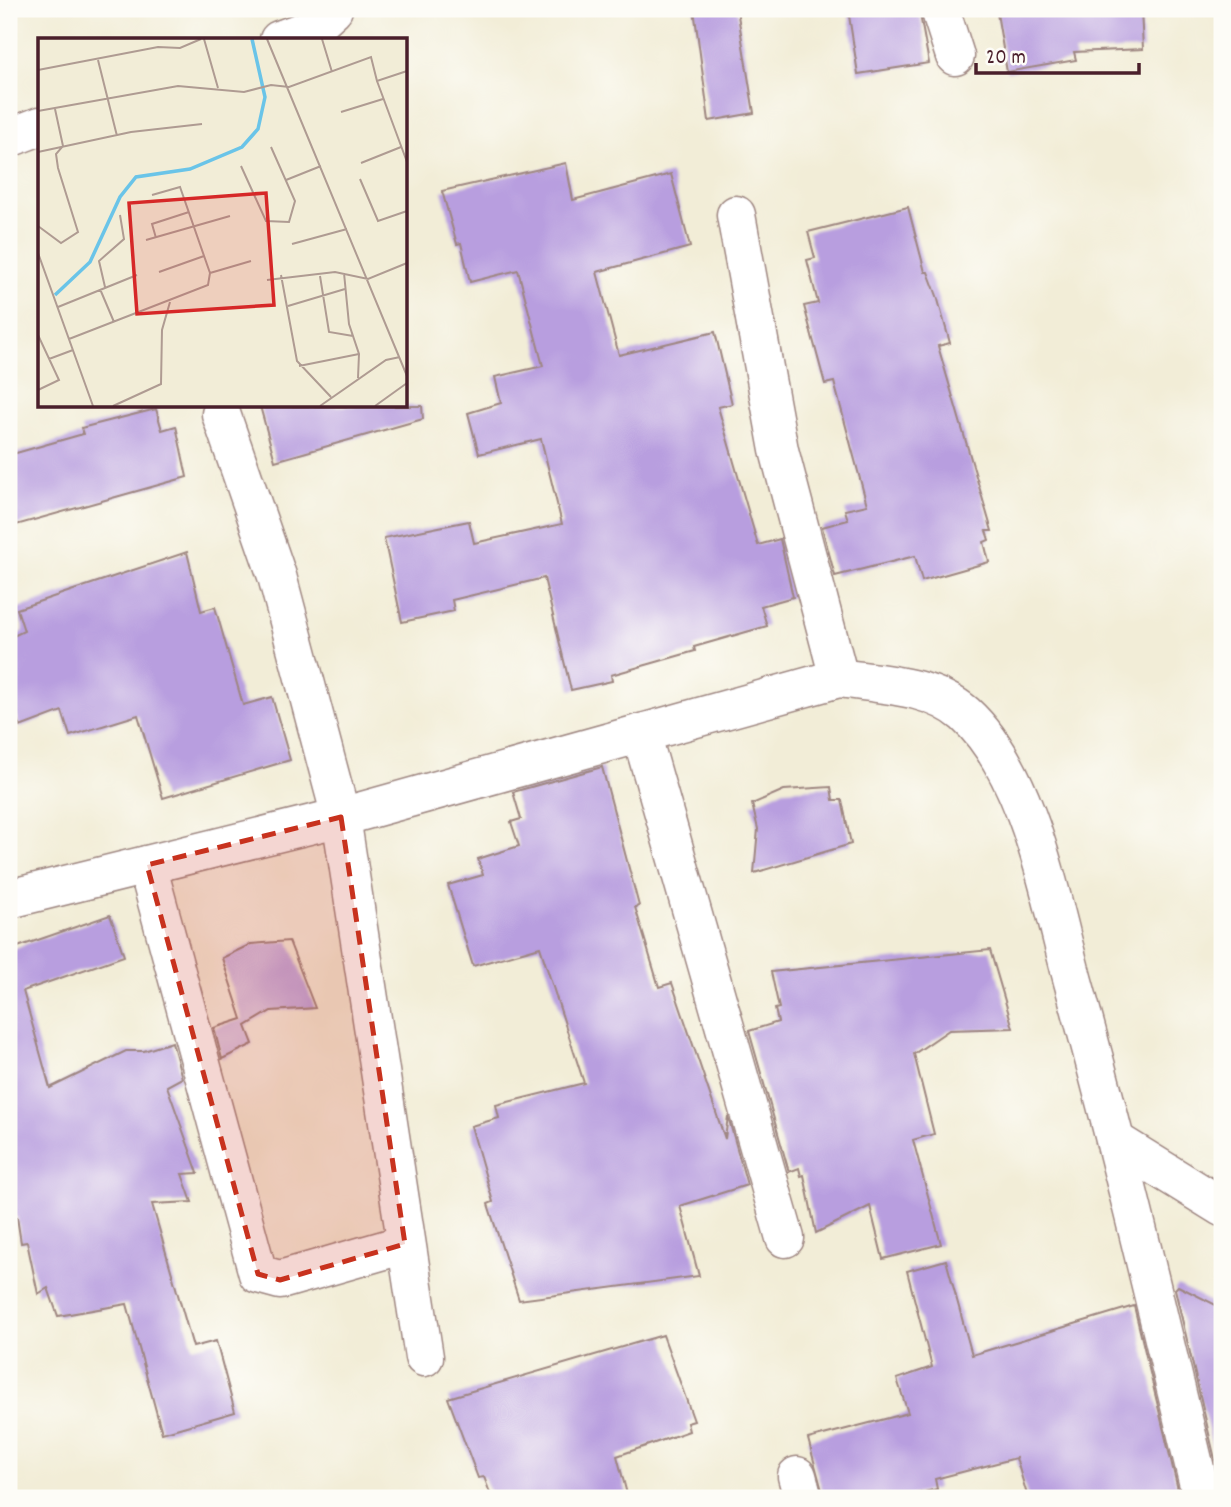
<svg xmlns="http://www.w3.org/2000/svg" width="1231" height="1507" font-family="Dekko,sans-serif">
<rect width="100%" height="100%" fill="#fdfcf7"/>
<filter id="ink" filterUnits="userSpaceOnUse"><feTurbulence type="fractalNoise" baseFrequency=".0143" numOctaves="2"/><feDisplacementMap in="SourceGraphic" scale="14" xChannelSelector="R" yChannelSelector="G"/><feConvolveMatrix kernelMatrix="1 2 1 2 8 2 1 2 1" color-interpolation-filters="sRGB"/></filter>
<filter id="wash" filterUnits="userSpaceOnUse"><feTurbulence type="fractalNoise" baseFrequency=".00686" numOctaves="4" result="noise"/><feDisplacementMap in="SourceGraphic" scale="28" xChannelSelector="R" yChannelSelector="G"/><feGaussianBlur stdDeviation="1.57" result="paint"/><feColorMatrix in="noise" values="0 0 0 0 0 0 0 0 0 0 0 0 0 0 0 0 0 1.4 0 .05"/><feComposite in="paint" operator="in"/></filter>
<g filter="url(#wash)">
<rect width="100%" height="100%" fill="#f2edd7"/>
<g id="blocks">
<g fill="#b89edf">
<polygon points="694,9 737,9 754,113 709,121"/>
<polygon points="848,9 919,9 929,63 858,74"/>
<polygon points="1023,9 1141,9 1143,49 1074,52 1076,60 1007,72 997,13"/>
<polygon points="566,163 573,200 671,174 690,247 597,272 619,355 715,332 732,404 718,407 758,545 780,539 793,597 761,606 767,626 694,647 695,651 611,675 612,681 571,690 544,578 452,600 454,611 402,622 384,538 469,521 474,543 562,524 541,439 479,454 468,413 501,403 495,377 543,366 518,270 470,282 461,243 457,244 442,191"/>
<polygon points="908,207 925,272 928,272 937,296 950,343 938,346 992,531 986,531 989,540 984,542 989,562 922,581 915,556 835,576 822,527 848,520 845,510 867,505 834,382 825,384 804,306 818,303 807,260 815,258 808,232"/>
<polygon points="260,406 422,406 423,419 275,461"/>
<polygon points="156,409 162,430 176,426 187,477 9,527 9,455 83,434 81,428"/>
<polygon points="187,552 201,611 215,607 243,705 272,697 290,760 163,798 138,715 70,736 62,711 20,727 9,699 9,638 24,631 17,609"/>
<polygon points="602,767 639,906 635,907 659,987 672,983 725,1139 728,1116 747,1185 680,1206 699,1276 519,1300 488,1204 493,1202 471,1126 499,1118 496,1105 584,1083 540,947 473,966 448,885 483,875 478,859 519,846 511,822 521,819 513,792"/>
<polygon points="831,787 833,800 842,800 851,844 754,873 758,829 752,804 784,790"/>
<polygon points="110,915 124,956 23,991 50,1088 126,1051 144,1051 172,1042 182,1078 167,1086 198,1173 182,1174 192,1202 152,1204 193,1347 216,1341 235,1412 162,1433 127,1304 58,1316 48,1288 38,1294 27,1242 21,1243 17,1217 9,1216 9,950"/>
<polygon points="289,941 315,1008 271,1011 246,1026 253,1044 222,1059 214,1028 242,1019 222,958 251,944"/>
<polygon points="990,950 1013,1028 949,1030 914,1054 934,1134 913,1140 941,1244 883,1259 870,1206 816,1233 804,1175 801,1176 799,1168 789,1172 749,1031 778,1022 775,1009 779,1008 771,972"/>
<polygon points="946,1260 972,1355 1134,1306 1180,1498 1028,1498 1016,1458 935,1479 937,1489 899,1498 824,1498 808,1439 908,1413 897,1379 932,1367 907,1271"/>
<polygon points="1178,1286 1222,1308 1222,1489 1175,1289"/>
<polygon points="663,1335 694,1421 687,1423 689,1431 617,1456 628,1498 492,1498 484,1477 478,1478 448,1398"/>
</g>
</g>
</g>
<g filter="url(#ink)">
<use href="#blocks" fill-opacity="0" stroke="#9e8681" stroke-width="2"/>
<g fill="none" stroke-linecap="round" stroke-linejoin="round">
<defs>
<g id="minor">
<polyline points="940,9 955,56"/>
<polyline points="279,40 312,28 333,9"/>
<polyline points="9,138 40,126"/>
<polyline points="736,215 779,450 839,678"/>
<polyline points="221,414 277,576 341,817 424,1357"/>
<polyline points="641,733 785,1238"/>
<polyline points="147,865 258,1274 280,1280 405,1244"/>
<path d="M 9,899 L 341,817 L 839,678 C 880,684 932,685 965,714 C 1030,773 1051,902 1074,985 C 1121,1155 1161,1327 1202,1498"/>
<polyline points="1117,1142 1222,1207"/>
<polyline points="797,1476 803,1498"/>
</g>
</defs>
<use href="#minor" stroke="#9e8681" stroke-width="41"/>
<use href="#minor" stroke="#fff" stroke-width="38"/>
</g>
</g>
<path fill="#c8321e" fill-opacity="0.2" stroke="#c8321e" stroke-width="5" stroke-dasharray="14 9" stroke-linejoin="round" d="M 341,817 L 405,1244 L 280,1280 L 258,1274 L 147,865 Z"/>
<g transform="translate(38 38)">
<rect width="369" height="369" fill="#f2edd7"/>
<path fill="none" stroke="#6ac4e8" stroke-width="3.5" d="M 17,257 L 52,224 L 82,159 L 98,139 L 152,131 L 204,109 L 220,91 L 227,59 L 214,1"/>
<path fill="none" stroke="#af9b92" stroke-width="2" d="M 166,1 L 180,50M 229,1 L 369,338M 284,1 L 294,34M 60,22 L 79,98M 0,32 L 120,9 L 142,10 L 163,1M 339,43 L 369,124M 0,73 L 140,48 L 206,54 L 233,47 L 251,49 L 333,19 L 339,43 L 369,33M 303,74 L 345,61M 0,114 L 93,94 L 164,86M 323,125 L 363,109M 203,128 L 228,183 L 251,184 L 257,163 L 233,109M 322,141 L 340,183 L 369,173M 248,142 L 283,128M 0,188 L 23,205 L 40,194 L 20,130 L 18,116 L 25,108 L 17,71M 118,200 L 114,186 L 151,174M 108,202 L 192,178M 254,206 L 309,191M 0,215 L 55,368M 121,234 L 166,218M 172,235 L 213,223M 306,235 L 311,286 L 321,316 L 320,340M 243,237 L 259,323 L 293,359M 282,238 L 291,294 L 315,298M 229,242 L 297,234 L 330,241 L 369,225M 67,249 L 61,223 L 86,201 L 82,177M 62,251 L 76,284M 250,268 L 307,251M 20,269 L 99,237M 0,297 L 21,342 L 0,352M 31,301 L 170,247 L 172,235 L 142,149 L 114,157M 11,321 L 35,312M 261,328 L 321,316M 75,368 L 123,346 L 124,292 L 132,264M 282,368 L 348,322 L 362,319M 337,368 L 369,345"/>
<path fill="#d62828" fill-opacity="0.15" stroke="#d62828" stroke-width="3.5" d="M 228,155 L 236,267 L 99,276 L 91,165 Z"/>
<rect width="369" height="369" fill="none" stroke="#4a1f2b" stroke-width="3.5"/>
</g>
<rect width="1231" height="1507" fill="none" stroke="#fdfcf7" stroke-width="35"/>
<path d="M976 63v10h163v-10" fill="none" stroke="#4a1f2b" stroke-width="3.5"/>
<text x="986" y="63" font-size="21" fill="#4a1f2b" stroke="#fdfcf7" stroke-width="5" paint-order="stroke">20 m</text>
</svg>
